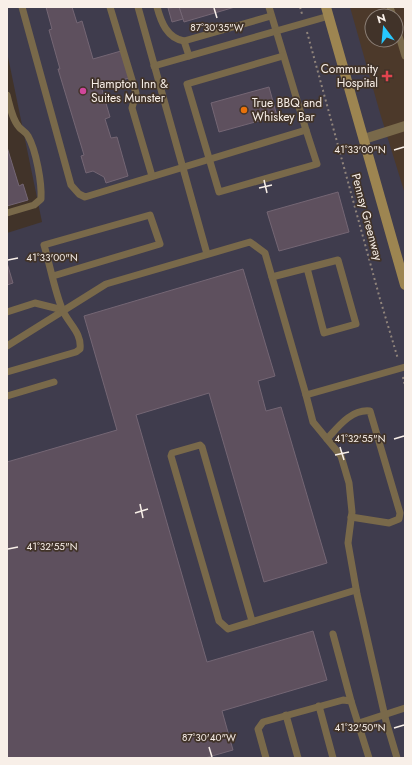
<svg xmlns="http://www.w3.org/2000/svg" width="412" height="765" font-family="Jost,sans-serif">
<rect width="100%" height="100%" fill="#413329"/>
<path fill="#3f3c4d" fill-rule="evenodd" d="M 7,7 L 405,7 L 405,758 L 7,758 L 7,233 L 42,222 L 7,52 ZM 372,16 L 396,16 L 396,40 L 372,40 Z"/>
<path fill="#4c392a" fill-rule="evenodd" d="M 350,7 L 405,7 L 405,194 L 380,113 ZM 372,16 L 396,16 L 396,40 L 372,40 Z"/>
<g fill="#5e505e" stroke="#746674">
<polygon points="46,7 72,7 77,23 82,21 93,59 121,51 129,78 101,86 110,117 105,119 111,138 117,137 128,176 106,183 104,177 93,171 86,173 81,156 84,155 58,69 60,69 49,30 52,29"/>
<polygon points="179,7 235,7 184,22"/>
<polygon points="179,7 183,19 172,22 168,8"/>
<polygon points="269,87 277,116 219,132 211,103"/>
<polygon points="7,147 19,186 23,184 28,200 7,206"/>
<polygon points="338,192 349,232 279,251 267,212"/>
<polygon points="7,263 13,283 7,285"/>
<polygon points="243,269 275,376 258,381 266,411 281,407 327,563 264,582 209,393 136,415 207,662 313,631 327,680 222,711 233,750 205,758 7,758 7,462 117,430 84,316"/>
</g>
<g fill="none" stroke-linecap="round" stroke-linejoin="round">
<g stroke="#90847b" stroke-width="2" stroke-dasharray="2 3" stroke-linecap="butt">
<polyline points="300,7 302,14"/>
<polyline points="307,32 380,299 398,359"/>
<polyline points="403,377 405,386"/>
</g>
<g stroke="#79694a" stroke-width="7">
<polyline points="22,7 71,185 79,194 85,197 306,130 269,7"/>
<polyline points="110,7 136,93 132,108 152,176"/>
<polyline points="138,7 207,254"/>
<path d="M 157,7 C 161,22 167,38 184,41 L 189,56"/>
<polyline points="390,7 393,16"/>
<polyline points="396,26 405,56"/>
<polyline points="184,41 271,16"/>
<polyline points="283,56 187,84 219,192 317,164 306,130"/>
<polyline points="154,66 329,16"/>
<path d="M 7,95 C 10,106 12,119 19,127 C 21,130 26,132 28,136 C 36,150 42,183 41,199 L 34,205 L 7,213"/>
<polyline points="272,277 338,260 356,324 324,333 307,268"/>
<polyline points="7,312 35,303 63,310"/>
<polyline points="7,346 106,284 250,242 265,253 306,395 405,367"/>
<path d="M 7,372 L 76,352 L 80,349 C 82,333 69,324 63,311 C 55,293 50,265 44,245 L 150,215 L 160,244 L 53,276"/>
<polyline points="306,395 313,422 341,456 349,483 352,512 348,543 357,594 386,721 397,758"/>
<polyline points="7,396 54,382"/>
<path d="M 327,439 C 338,427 351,409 370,411 L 400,513 L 399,519 L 389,523 L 351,517"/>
<polyline points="252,621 202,447 200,445 172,453 171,456 219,621 228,629 356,590"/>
<polyline points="333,634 351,701"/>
<polyline points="319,706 333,758"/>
<polyline points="286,715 298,758"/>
<polyline points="359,723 405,708"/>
<polyline points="266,758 258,729 263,722 343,700 351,701 369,758"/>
</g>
<polyline stroke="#79694a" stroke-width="10" points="364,139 405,126"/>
<polyline stroke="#9d8551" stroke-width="10" points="326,7 405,285"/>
</g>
<path fill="none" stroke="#f8efe8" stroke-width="1.5" d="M 214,8 L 217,18M 394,150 L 404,147M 264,180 L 267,193M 259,188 L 272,185M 8,260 L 18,258M 394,439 L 404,436M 340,447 L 344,460M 335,455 L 349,452M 140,504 L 143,518M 135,513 L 148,509M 8,549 L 18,547M 394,728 L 404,725M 209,747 L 212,757"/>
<path fill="#e0444e" stroke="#413329" stroke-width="1.5" d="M385 70h4v4h4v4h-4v4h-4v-4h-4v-4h4z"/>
<circle fill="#d1479c" stroke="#413329" stroke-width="1.5" cx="83" cy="91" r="4"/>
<circle fill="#e8710a" stroke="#413329" stroke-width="1.5" cx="244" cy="110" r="4"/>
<g text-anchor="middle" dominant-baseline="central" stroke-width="3.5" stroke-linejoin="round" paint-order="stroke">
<g font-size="12" fill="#f8efe8" stroke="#413329" text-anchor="start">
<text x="378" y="69" text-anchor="end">Community<tspan x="378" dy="14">Hospital</tspan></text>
<text x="91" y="84">Hampton Inn &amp;<tspan x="91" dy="14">Suites Munster</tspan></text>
<text x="252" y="103">True BBQ and<tspan x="252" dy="14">Whiskey Bar</tspan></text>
</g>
<g font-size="12" fill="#f8efe8" stroke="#413329">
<text transform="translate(367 217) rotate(75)">Pennsy Greenway</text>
</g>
</g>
<g font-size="10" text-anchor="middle" fill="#f8efe8" stroke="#413329" stroke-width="3.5" stroke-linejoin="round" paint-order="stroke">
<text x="217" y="31">87°30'35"W</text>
<text x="360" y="153">41°33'00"N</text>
<text x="52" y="261">41°33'00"N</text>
<text x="360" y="442">41°32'55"N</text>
<text x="52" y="550">41°32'55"N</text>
<text x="360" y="731">41°32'50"N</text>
<text x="209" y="741">87°30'40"W</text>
</g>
<rect width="412" height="765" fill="none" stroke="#f8efe8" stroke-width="16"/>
<g transform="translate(384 28) rotate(344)"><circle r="19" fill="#413329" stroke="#8a7e75"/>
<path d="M0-3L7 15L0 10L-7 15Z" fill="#27c8ff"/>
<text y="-6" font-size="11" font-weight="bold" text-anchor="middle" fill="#f8efe8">N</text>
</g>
</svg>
